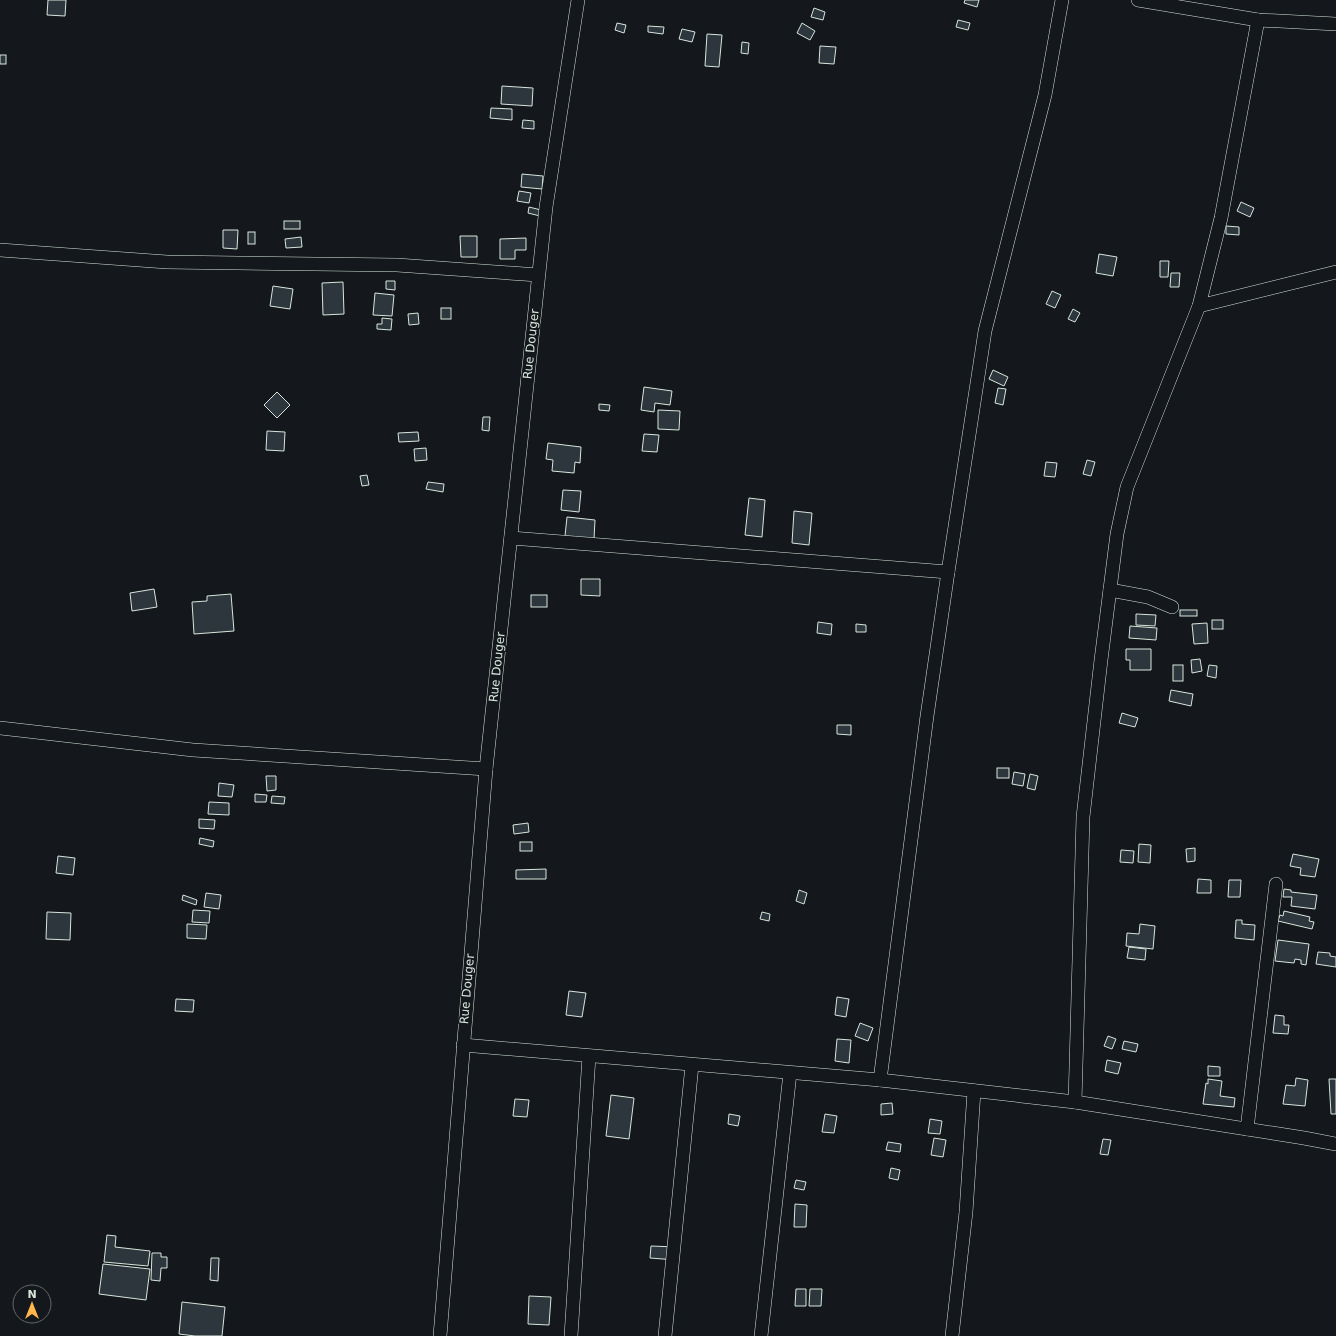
<svg xmlns="http://www.w3.org/2000/svg" width="1336" height="1336" font-family="'DejaVu Sans',sans-serif">
<rect width="100%" height="100%" fill="#14181c"/>
<g fill="#2c363c" stroke="#d8e6dc">
<polygon points="48,0 66,0 65,16 47,15"/>
<polygon points="965,0 979,0 977,7 964,3"/>
<polygon points="814,8 825,12 823,20 811,17"/>
<polygon points="958,20 970,23 968,30 956,27"/>
<polygon points="617,23 626,25 624,33 615,30"/>
<polygon points="802,23 815,31 810,40 797,33"/>
<polygon points="648,26 664,27 663,34 648,32"/>
<polygon points="682,29 695,32 692,42 679,39"/>
<polygon points="707,34 722,35 719,67 705,66"/>
<polygon points="742,42 749,43 748,54 741,53"/>
<polygon points="820,46 836,47 834,64 819,63"/>
<rect x="0" y="55" width="6" height="9"/>
<polygon points="502,86 533,88 532,106 501,104"/>
<polygon points="491,108 512,109 512,120 490,118"/>
<polygon points="523,120 534,121 534,129 522,128"/>
<polygon points="522,174 543,176 542,189 521,187"/>
<polygon points="519,191 531,193 529,203 517,201"/>
<polygon points="1241,202 1254,208 1250,217 1237,211"/>
<polygon points="529,207 541,210 540,216 528,213"/>
<rect x="284" y="221" width="16" height="8"/>
<polygon points="1226,226 1239,227 1239,235 1226,234"/>
<polygon points="223,230 238,230 237,249 223,248"/>
<rect x="248" y="232" width="7" height="12"/>
<polygon points="460,236 477,236 477,257 461,257"/>
<polygon points="301,237 302,247 286,248 285,239"/>
<polygon points="526,238 526,250 515,250 515,259 500,259 500,239"/>
<polygon points="1099,254 1117,257 1113,276 1096,273"/>
<polygon points="1160,261 1169,261 1168,277 1160,277"/>
<polygon points="1171,273 1180,273 1179,287 1170,287"/>
<polygon points="386,281 395,281 395,290 386,289"/>
<polygon points="343,282 344,314 323,315 322,283"/>
<polygon points="273,286 293,289 290,309 270,306"/>
<polygon points="1052,291 1061,295 1055,308 1046,304"/>
<polygon points="375,293 394,295 392,316 373,315"/>
<rect x="441" y="308" width="10" height="11"/>
<polygon points="1073,309 1080,313 1075,322 1068,319"/>
<polygon points="418,313 419,324 409,325 408,314"/>
<polygon points="382,318 392,319 391,330 377,329 377,324 382,324"/>
<polygon points="993,370 1008,377 1004,386 989,379"/>
<polygon points="644,387 672,391 670,405 655,403 654,412 641,410"/>
<polygon points="998,388 1006,389 1003,405 995,403"/>
<polygon points="277,392 290,405 277,418 264,405"/>
<polygon points="599,404 610,405 609,411 599,410"/>
<polygon points="658,410 680,411 679,430 658,429"/>
<polygon points="483,417 490,417 489,431 482,430"/>
<polygon points="267,431 285,432 284,451 266,450"/>
<polygon points="418,432 419,441 399,442 398,433"/>
<polygon points="644,434 659,435 657,452 642,451"/>
<polygon points="548,443 581,447 580,463 575,462 574,473 552,471 553,460 546,459"/>
<polygon points="426,448 427,460 415,461 414,449"/>
<polygon points="1087,460 1095,462 1091,476 1083,474"/>
<polygon points="1046,462 1057,463 1055,477 1044,476"/>
<polygon points="367,475 369,485 362,486 360,476"/>
<polygon points="428,482 444,484 443,492 426,489"/>
<polygon points="563,490 581,491 579,512 561,510"/>
<polygon points="749,498 765,500 762,537 745,535"/>
<polygon points="794,511 812,513 809,545 792,543"/>
<polygon points="567,517 595,520 594,539 565,536"/>
<polygon points="581,579 600,579 600,596 581,595"/>
<polygon points="154,589 157,607 132,611 130,593"/>
<polygon points="231,594 234,631 194,634 192,602 207,601 207,596"/>
<rect x="531" y="595" width="16" height="12"/>
<rect x="1180" y="610" width="17" height="6"/>
<polygon points="1136,614 1156,615 1155,626 1136,625"/>
<rect x="1212" y="620" width="11" height="9"/>
<polygon points="818,622 832,624 831,635 817,633"/>
<polygon points="1207,623 1208,643 1194,644 1192,624"/>
<polygon points="856,624 866,625 866,632 856,632"/>
<polygon points="1130,626 1157,628 1156,640 1129,638"/>
<polygon points="1126,649 1151,649 1151,670 1130,670 1130,660 1126,660"/>
<polygon points="1200,659 1202,671 1192,673 1191,660"/>
<rect x="1173" y="665" width="10" height="16"/>
<polygon points="1209,665 1217,666 1216,678 1207,676"/>
<polygon points="1171,690 1193,694 1191,706 1169,701"/>
<polygon points="1122,713 1138,718 1135,727 1119,723"/>
<polygon points="837,725 851,725 851,735 837,734"/>
<rect x="997" y="768" width="12" height="10"/>
<polygon points="1014,772 1025,774 1023,786 1012,784"/>
<polygon points="1030,774 1038,776 1035,790 1027,788"/>
<polygon points="266,776 276,776 276,790 267,791"/>
<polygon points="219,783 234,785 232,797 218,796"/>
<polygon points="255,794 267,795 266,802 255,802"/>
<polygon points="272,796 285,797 284,804 271,803"/>
<polygon points="209,802 229,803 229,815 208,814"/>
<polygon points="199,819 215,820 214,829 199,828"/>
<polygon points="528,823 529,832 514,834 513,825"/>
<polygon points="200,838 214,841 213,847 199,844"/>
<rect x="520" y="842" width="12" height="9"/>
<polygon points="1139,844 1151,845 1150,863 1138,862"/>
<polygon points="1195,848 1195,861 1187,862 1186,849"/>
<polygon points="1121,850 1134,851 1133,863 1120,862"/>
<polygon points="1293,854 1319,859 1315,877 1300,875 1301,868 1290,866"/>
<polygon points="58,856 75,858 73,875 56,873"/>
<polygon points="546,869 546,879 516,879 516,870"/>
<polygon points="1198,879 1211,880 1211,893 1197,893"/>
<polygon points="1229,880 1241,880 1240,897 1228,897"/>
<polygon points="1284,889 1291,890 1291,892 1317,895 1315,909 1291,906 1292,897 1283,897"/>
<polygon points="799,890 807,893 804,904 796,901"/>
<polygon points="206,893 221,895 219,909 204,907"/>
<polygon points="183,895 197,900 196,905 182,900"/>
<polygon points="193,910 210,911 209,923 192,922"/>
<polygon points="1284,911 1310,917 1309,921 1314,922 1312,929 1278,921 1280,915 1283,916"/>
<polygon points="47,912 71,913 70,940 46,939"/>
<polygon points="762,912 770,914 769,921 760,919"/>
<polygon points="1236,920 1242,920 1242,924 1255,925 1254,940 1235,938"/>
<polygon points="187,924 207,925 206,939 187,938"/>
<polygon points="1140,924 1155,926 1153,949 1126,946 1127,933 1139,934"/>
<polygon points="1278,940 1309,944 1306,965 1301,964 1301,960 1295,959 1294,963 1275,961"/>
<polygon points="1129,947 1146,949 1145,960 1127,958"/>
<polygon points="1318,952 1330,953 1330,956 1336,957 1336,967 1316,964"/>
<polygon points="569,991 586,993 582,1017 566,1015"/>
<polygon points="837,997 849,999 846,1017 835,1015"/>
<polygon points="176,999 194,1000 193,1012 175,1011"/>
<polygon points="1275,1015 1284,1016 1284,1025 1289,1025 1288,1034 1273,1033"/>
<polygon points="860,1023 873,1028 868,1041 855,1036"/>
<polygon points="1108,1036 1116,1039 1112,1049 1104,1046"/>
<polygon points="837,1039 851,1040 849,1063 835,1061"/>
<polygon points="1124,1041 1138,1044 1136,1052 1122,1049"/>
<polygon points="1107,1060 1121,1063 1118,1074 1105,1071"/>
<polygon points="1208,1066 1220,1067 1220,1076 1208,1076"/>
<polygon points="1296,1078 1308,1080 1305,1106 1283,1104 1286,1085 1295,1086"/>
<polygon points="1208,1079 1222,1081 1220,1096 1235,1098 1234,1107 1203,1104 1206,1083 1208,1084"/>
<polygon points="1329,1079 1336,1079 1336,1114 1331,1114"/>
<polygon points="611,1095 634,1098 629,1139 606,1136"/>
<polygon points="515,1099 529,1100 527,1117 513,1116"/>
<polygon points="892,1103 893,1114 881,1115 881,1104"/>
<polygon points="729,1114 740,1116 738,1126 728,1124"/>
<polygon points="825,1114 837,1116 834,1133 822,1132"/>
<polygon points="930,1119 942,1121 940,1134 928,1133"/>
<polygon points="934,1138 946,1140 943,1157 931,1155"/>
<polygon points="1103,1139 1111,1140 1108,1155 1100,1154"/>
<polygon points="888,1142 901,1144 900,1152 886,1150"/>
<polygon points="891,1168 900,1170 898,1180 889,1178"/>
<polygon points="796,1180 806,1182 804,1190 794,1188"/>
<polygon points="795,1204 807,1205 806,1227 794,1227"/>
<polygon points="107,1235 116,1236 115,1247 150,1251 148,1266 104,1262"/>
<polygon points="651,1246 676,1247 676,1260 650,1258"/>
<polygon points="152,1253 161,1253 161,1257 167,1257 167,1268 161,1268 160,1281 151,1280"/>
<polygon points="211,1258 219,1258 218,1281 210,1280"/>
<polygon points="103,1264 150,1269 146,1300 99,1294"/>
<polygon points="796,1289 806,1289 806,1306 795,1306"/>
<polygon points="810,1289 822,1289 821,1306 809,1306"/>
<polygon points="529,1296 551,1297 549,1325 528,1324"/>
<polygon points="182,1302 225,1307 222,1336 195,1336 179,1334"/>
</g>
<g fill="none" stroke-linecap="round" stroke-linejoin="round">
<defs>
<g id="street">
<polyline points="1138,0 1258,20 1336,24"/>
<polyline points="0,250 167,262 397,265 538,275"/>
<polyline points="1199,306 1221,218 1258,20"/>
<polyline points="511,538 948,572"/>
<polyline points="1110,590 1148,597 1172,607"/>
<polyline points="0,728 193,750 486,769"/>
<polyline points="463,1045 880,1080 1075,1102 1304,1138 1336,1144"/>
<polyline points="880,1080 927,716 948,572 985,331 1045,95 1062,0"/>
<polyline points="1075,1102 1083,817 1101,660 1117,534 1127,487 1199,306 1336,272"/>
<polyline points="1247,1129 1276,884"/>
<polyline points="440,1336 486,769 546,207 578,0"/>
<polyline points="571,1336 589,1056"/>
<polyline points="665,1336 692,1065"/>
<polyline points="761,1336 790,1073"/>
<polyline points="952,1336 966,1212 974,1091"/>
</g>
</defs>
<use href="#street" stroke="#d8e6dc" stroke-width="14"/>
<use href="#street" stroke="#14181c" stroke-width="13"/>
</g>
<g text-anchor="middle" dominant-baseline="central" stroke-width="3" stroke-linejoin="round" paint-order="stroke">
<g font-size="12" fill="#d8e6dc" stroke="#14181c">
<text transform="translate(531 344) rotate(-84)">Rue Douger</text>
<text transform="translate(497 667) rotate(-84)">Rue Douger</text>
<text transform="translate(467 989) rotate(-85)">Rue Douger</text>
</g>
</g>
<g transform="translate(32 1304)"><circle r="19" fill="#14181c" stroke="#626a69"/>
<path d="M0-3L7 15L0 10L-7 15Z" fill="#ffb74d"/>
<text y="-6" font-size="11" font-weight="bold" text-anchor="middle" fill="#d8e6dc">N</text>
</g>
</svg>
